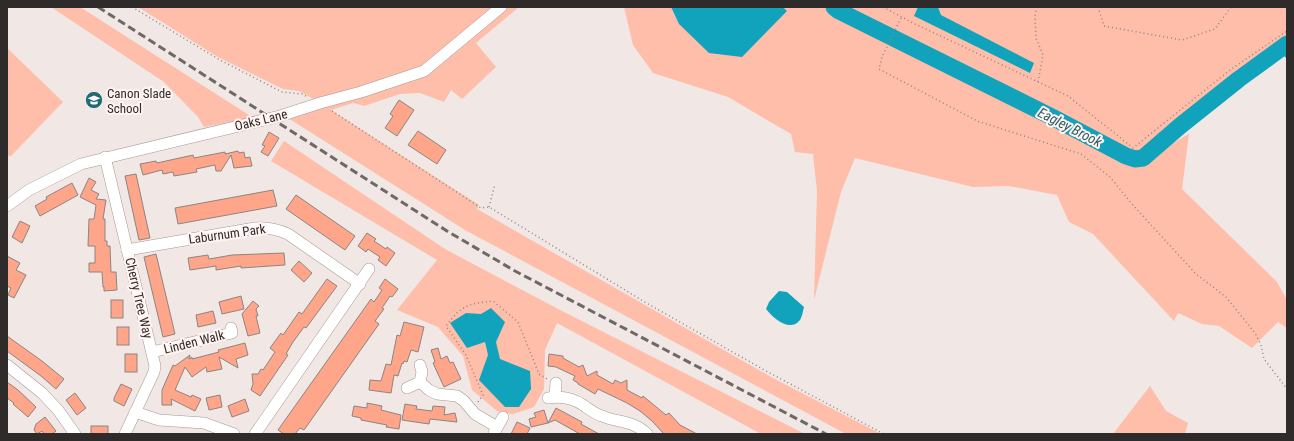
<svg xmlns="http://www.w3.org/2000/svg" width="1294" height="441" font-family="'Roboto Condensed',sans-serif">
<rect width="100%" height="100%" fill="#f1e7e4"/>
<g fill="#febeaa">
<polygon points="51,7 80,7 252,117 204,127 198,117 164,82"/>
<polygon points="138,7 519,7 476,43 496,67 462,99 451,90 444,102 420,93 400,94 364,106 353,103 331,110 479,205 477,209 771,377 881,434 846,434 465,230 288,118 319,102 299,91 283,89 218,57"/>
<polygon points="624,7 671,7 679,24 787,11 783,7 918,7 915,16 1033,63 940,15 938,7 1287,7 1287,38 1245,67 1136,157 1056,113 850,17 1051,123 1136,164 1189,134 1182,189 1277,282 1287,300 1287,328 1278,322 1252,348 1219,326 1202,324 1178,313 1174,321 1093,234 1069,222 1057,195 1009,186 973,187 855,158 841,192 814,300 817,191 813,154 795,152 791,134 728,97 653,73 633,45"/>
<polygon points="7,48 63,102 10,157 7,154"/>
<polygon points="284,141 445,249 562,311 805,434 761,434 557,323 545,350 544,389 534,407 513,414 497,411 472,390 463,356 438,327 397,310 437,260 271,161"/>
<polygon points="1150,386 1166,411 1188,423 1185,434 1113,434"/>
</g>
<g fill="#10a3bb">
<polygon points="671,7 783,7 787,11 742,57 709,53 679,24"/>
<polygon points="918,7 938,7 941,15 1034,63 1030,73 914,16"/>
<path d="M 779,291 L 787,292 L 804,307 C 803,311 802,317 800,320 C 790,333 773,318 766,309 L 769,302 Z"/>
<polygon points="491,308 505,322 496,342 500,359 530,371 531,389 519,407 505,407 479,380 488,355 485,342 467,348 450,323 466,313 481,314"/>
</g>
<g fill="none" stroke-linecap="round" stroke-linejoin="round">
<polyline stroke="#10a3bb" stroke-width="3" points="1286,56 1287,56"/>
<polyline stroke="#10a3bb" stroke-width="17" points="834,7 839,11 1052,117 1126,156 1135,159 1143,158 1180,126 1239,79 1287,44"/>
</g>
<g fill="#fea58a" stroke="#8e8481">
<polygon points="399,100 414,110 397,136 385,128 393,116 390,114"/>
<polygon points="418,131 446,150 437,164 408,145"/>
<polygon points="269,132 279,138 268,156 261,152 265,146 262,145"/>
<polygon points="238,151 239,153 244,152 245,158 250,157 252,166 234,168 231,155 221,171 216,171 215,165 196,169 197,172 174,176 173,172 163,174 162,170 143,175 140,164 156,161 157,163 193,155 194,158 225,152 225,154"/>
<polygon points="136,174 150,238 139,240 125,176"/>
<polygon points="89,178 96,182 91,190 99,194 96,199 106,200 103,219 105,219 105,241 107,241 107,246 110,246 111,272 116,272 117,290 104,291 104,287 103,287 102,272 89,272 89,263 95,263 95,246 88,246 89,219 94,219 96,205 80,197"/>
<polygon points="72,183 78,195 40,216 35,206 47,199 46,197"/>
<polygon points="273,190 277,206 178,224 175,208"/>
<polygon points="296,195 355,236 345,250 286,209"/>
<polygon points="20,221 30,226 22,243 12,237"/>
<polygon points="367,233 376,239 374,241 386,249 387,247 395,253 386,266 378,260 380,257 368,249 366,252 358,246"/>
<polygon points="284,253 285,265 241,268 241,266 216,270 216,266 190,270 188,258 208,255 209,259 232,255"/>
<polygon points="156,254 175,334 163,337 144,257"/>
<polygon points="7,256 20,263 16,270 26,275 14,298 8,295 11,288 7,286"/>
<polygon points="299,261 312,273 304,282 291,270"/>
<polygon points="327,279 337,286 306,328 304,327 293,342 286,354 288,355 260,396 251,390 253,384 252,374 258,374 261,369 263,370 275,352 270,348 281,333 283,335 299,312 302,314"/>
<polygon points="385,279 398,289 392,297 390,296 382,308 384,309 375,321 379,324 304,430 300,428 295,434 284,434 278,430 371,299 374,302 382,290 379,288"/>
<polygon points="241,296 244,309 222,314 219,302"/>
<rect x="111" y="300" width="12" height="18"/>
<polygon points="253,301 259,306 256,309 258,316 256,316 260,333 248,336 242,314"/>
<polygon points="213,311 216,323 198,327 196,315"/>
<polygon points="404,322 424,327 418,352 411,350 407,362 404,361 403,364 402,363 398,376 394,375 391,393 369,390 370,380 381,381 386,364 391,365 397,335 400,336"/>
<rect x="117" y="327" width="12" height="18"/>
<polygon points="7,336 42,361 64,379 56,389 41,376 7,351"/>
<polygon points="245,343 248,355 236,359 238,368 219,357 222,369 207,372 206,367 192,377 185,367 175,390 191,397 192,395 201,399 195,411 171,399 172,405 162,405 162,390 173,365 175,366 190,355 189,359 192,357 192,359 219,352 218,350"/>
<polygon points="438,348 441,359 447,356 450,363 453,362 461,379 444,387 433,363 435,362 431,350"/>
<rect x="125" y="354" width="12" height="18"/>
<polygon points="549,354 563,356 563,358 579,367 583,365 587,376 597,371 597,375 613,384 615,380 621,383 627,380 627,390 642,398 643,396 666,415 669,413 680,425 697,434 664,434 652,421 640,411 627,403 598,389 595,394 578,384 578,383 573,380 575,376 556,367 548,366"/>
<polygon points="7,382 18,390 36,407 28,417 13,404 14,403 7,398"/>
<polygon points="121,384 132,389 124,406 114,401 114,398"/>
<polygon points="75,393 86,408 77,415 66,400"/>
<polygon points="220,395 222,407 209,410 206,398"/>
<polygon points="245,399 249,411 232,417 228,406"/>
<polygon points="367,403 382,406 381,410 401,415 399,429 386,427 387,425 361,420 361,418 352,416 354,406 367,408"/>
<polygon points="405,404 417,406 416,409 432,411 433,406 445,407 444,415 455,413 457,422 430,419 429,424 402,420"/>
<polygon points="556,408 582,422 581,424 599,434 580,434 555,420 548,423"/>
<polygon points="544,410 548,423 531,427 529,419 536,417 534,413"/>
<polygon points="45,417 56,431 52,434 44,434 42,431 37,434 34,430 36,424"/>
<polygon points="517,422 530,428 527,434 511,434"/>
<rect x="91" y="426" width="17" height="8"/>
</g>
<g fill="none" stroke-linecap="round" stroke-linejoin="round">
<defs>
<g id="street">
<polyline points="105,157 155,366 154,372 125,434"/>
<polyline points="7,206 29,190 81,164 280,116 320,103 361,92 424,71 501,7"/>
<path d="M 127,250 L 255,228 C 267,227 277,229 288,234 L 360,284"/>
<polyline points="152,352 232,333 231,328"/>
<polyline points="7,365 42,393 58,410 75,434"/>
<polyline points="420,382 429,390 437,394 457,396 464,401 475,414 497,427"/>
<polyline points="407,388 420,382 422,372 420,365"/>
<polyline points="555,397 556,383"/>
<path d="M 548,398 C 560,396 573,398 583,405 C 589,409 595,414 602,416 C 618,423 633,420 647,434"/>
<polyline points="135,412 159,420 204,423 234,434"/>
<polyline points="494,433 503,417"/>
<polyline points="255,434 369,269"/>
</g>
</defs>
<use href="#street" stroke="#a49a97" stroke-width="12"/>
<g stroke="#8e8785" stroke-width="1.5" stroke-dasharray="1 3" stroke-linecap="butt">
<polyline points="132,7 220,60 282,92 302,94 308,97"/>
<polyline points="883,7 915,24 1068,96 1133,148 1230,70 1287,31"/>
<polyline points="1037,7 1035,16 1036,38 1043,55 1038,82"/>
<polyline points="1098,7 1104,26 1182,40 1215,29 1231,7"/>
<polyline points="901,18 882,57 879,69 977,121 1081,154 1110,177 1132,204 1196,274 1226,297 1255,333 1261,345 1264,359 1287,389"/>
<polyline points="332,111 481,208 489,207 643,301 766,371 884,434"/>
<polyline points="489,207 495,184"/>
<path d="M 478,402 L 483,395 L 466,355 L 446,326 C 462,305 467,304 493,301 L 518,322 L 539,374 L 547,379"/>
</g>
<use href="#street" stroke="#fff" stroke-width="11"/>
<polyline stroke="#6e6866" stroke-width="3" stroke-dasharray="8 4" stroke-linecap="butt" points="98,7 447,231 515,271 826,434"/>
</g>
<defs>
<symbol id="school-disc" viewBox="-11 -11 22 22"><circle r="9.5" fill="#226a78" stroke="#fff4f1"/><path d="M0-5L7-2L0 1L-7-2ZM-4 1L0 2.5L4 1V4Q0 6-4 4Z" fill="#fff"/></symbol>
</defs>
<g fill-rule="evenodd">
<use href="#school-disc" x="84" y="90" width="20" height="20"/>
</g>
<g text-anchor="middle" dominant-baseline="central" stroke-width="4" stroke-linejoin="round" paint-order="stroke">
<g font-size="13" fill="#2f2b2a" stroke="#fff4f1" text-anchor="start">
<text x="107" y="93">Canon Slade<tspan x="107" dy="15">School</tspan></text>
</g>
<g font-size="13" fill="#2f2b2a" stroke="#fff4f1">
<text transform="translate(261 120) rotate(-14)">Oaks Lane</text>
<text transform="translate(227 234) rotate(-8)">Laburnum Park</text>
<text transform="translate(139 298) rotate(77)">Cherry Tree Way</text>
<text transform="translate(194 342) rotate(-14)">Linden Walk</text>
</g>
<g font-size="14" font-style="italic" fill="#2a5e68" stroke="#fff4f1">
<text transform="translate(1070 127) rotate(27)">Eagley Brook</text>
</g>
</g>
<rect width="1294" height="441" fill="none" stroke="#2f2b2a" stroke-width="16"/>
</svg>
